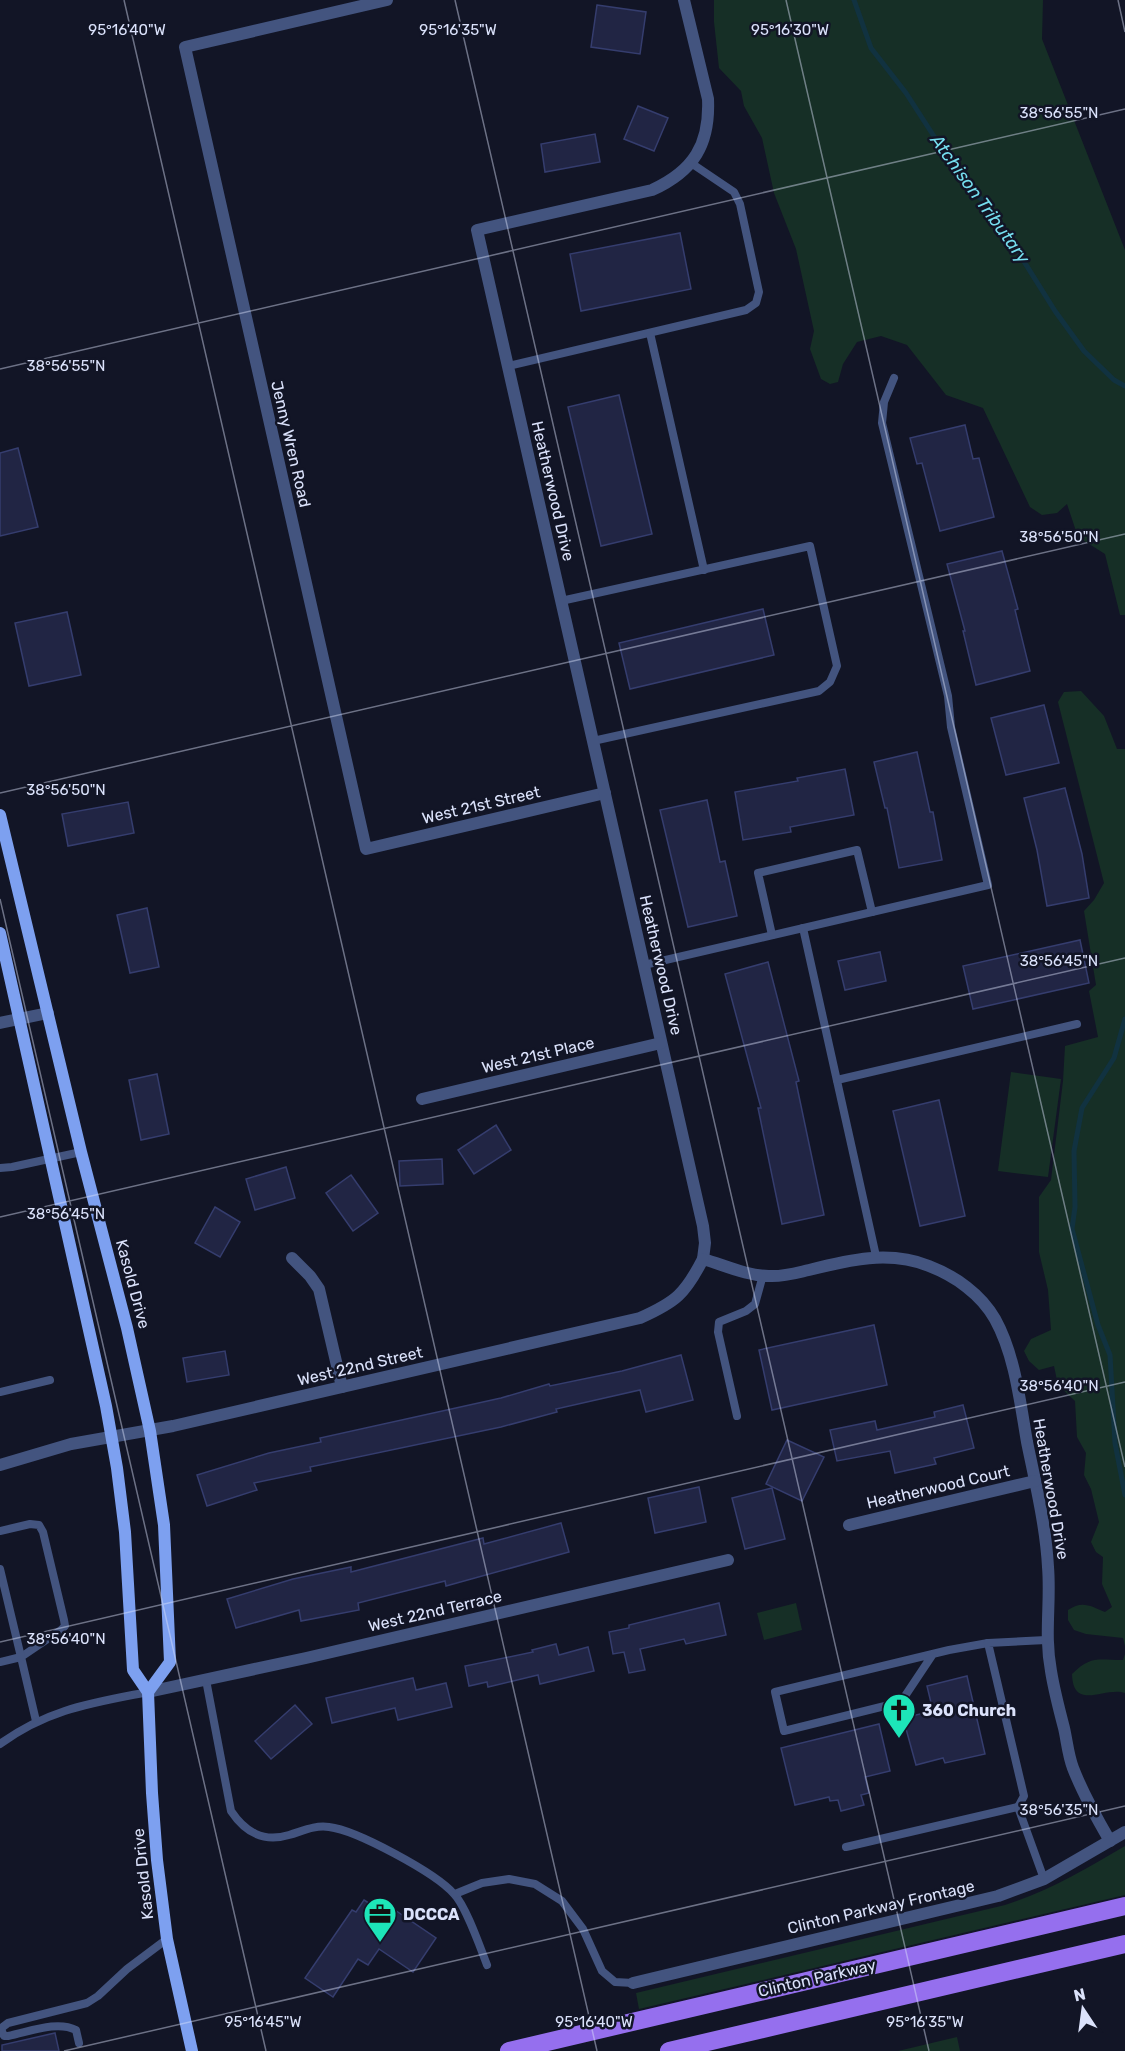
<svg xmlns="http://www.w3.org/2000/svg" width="1125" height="2051" font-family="Rubik,sans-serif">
<rect width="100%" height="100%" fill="#121526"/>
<g fill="#162f26">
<polygon points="714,0 1043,0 1042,39 1125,250 1125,615 1120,615 1105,554 1078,537 1067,504 1057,513 1042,515 1030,507 983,408 946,395 907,345 881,336 857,342 843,364 838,382 830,384 821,379 810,349 814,331 796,249 774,193 762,138 744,106 741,91 719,68 714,22"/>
<path d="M 1081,691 L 1104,716 L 1117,749 L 1125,749 L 1125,1646 L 1123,1638 L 1086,1634 L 1074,1630 L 1068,1620 L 1068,1610 C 1082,1600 1091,1606 1105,1612 L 1112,1607 L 1102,1584 L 1103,1557 L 1096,1552 L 1091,1542 L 1099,1522 L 1091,1489 L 1084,1475 L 1086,1453 L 1077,1437 L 1075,1401 L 1058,1385 L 1054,1366 L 1039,1370 L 1029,1361 L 1024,1351 L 1031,1339 L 1051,1330 L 1048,1290 L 1039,1252 L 1039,1197 L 1051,1180 L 1063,1081 L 1065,1046 L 1098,1037 L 1089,991 L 1096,985 L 1084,911 L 1094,900 L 1104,883 L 1058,702 L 1064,692 Z"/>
<polygon points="1011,1072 1061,1079 1048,1177 998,1171"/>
<polygon points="796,1603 802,1630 764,1640 757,1613"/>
<path d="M 1125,1654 L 1125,1693 C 1105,1686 1073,1712 1072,1674 C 1091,1655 1098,1660 1123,1660 Z"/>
<path d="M 1125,1846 L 1125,1895 L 639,2009 L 636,1993 L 1005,1905 C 1049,1891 1086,1869 1125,1846 Z"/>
<polygon points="957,2037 960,2051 898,2051"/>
</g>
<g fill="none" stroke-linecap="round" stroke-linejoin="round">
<g stroke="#113240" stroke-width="5">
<polyline points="854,0 871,48 906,93 968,189 988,204 1055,311 1084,351 1114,380 1125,386"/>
<polyline points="1125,1019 1114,1058 1082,1108 1074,1151 1075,1207 1072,1229 1098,1325 1110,1355 1115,1443 1125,1495"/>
</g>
</g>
<g fill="#212544" stroke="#353d6e" stroke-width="1.5">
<polygon points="597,5 646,12 640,54 591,47"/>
<polygon points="638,106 668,118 654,151 624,139"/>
<polygon points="595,134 600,162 545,172 541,144"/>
<polygon points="680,233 691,289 581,311 570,254"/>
<polygon points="619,395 652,534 601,546 568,407"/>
<polygon points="965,425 973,459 979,458 994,517 940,531 922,463 917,464 910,438"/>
<polygon points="18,448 38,527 0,536 0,453"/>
<polygon points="1002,551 1018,609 1015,610 1030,671 976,685 963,631 965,631 947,564"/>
<polygon points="763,609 774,655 630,689 619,643"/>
<polygon points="67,612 81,675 29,686 15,623"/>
<polygon points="1044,705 1059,763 1006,775 991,718"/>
<polygon points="917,752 930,812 933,812 942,860 899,868 887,808 885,808 874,762"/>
<polygon points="845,769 854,815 790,827 791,832 743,840 735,792 798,781 797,778"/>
<polygon points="1065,788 1082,854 1089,898 1047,906 1037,850 1024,798"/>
<polygon points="707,800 720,862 725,861 737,916 688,927 660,810"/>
<polygon points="128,802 134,833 68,846 62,814"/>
<polygon points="147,908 159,967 130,973 117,915"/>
<polygon points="1080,940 1089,983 973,1009 963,966"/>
<polygon points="880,952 886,981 845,990 838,961"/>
<polygon points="768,962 799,1081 796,1082 824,1215 782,1224 758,1108 761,1108 725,974"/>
<polygon points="157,1074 169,1134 141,1140 129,1080"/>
<polygon points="939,1100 965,1216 920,1226 893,1111"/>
<polygon points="496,1125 511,1150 474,1174 458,1150"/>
<polygon points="442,1159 443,1184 400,1186 399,1161"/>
<polygon points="286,1167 295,1198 255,1210 246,1179"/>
<polygon points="351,1175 378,1213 353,1231 326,1193"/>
<polygon points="215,1207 240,1222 220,1257 195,1243"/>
<polygon points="874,1325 887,1385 772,1410 759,1350"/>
<polygon points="225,1351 229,1375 187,1382 183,1358"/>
<polygon points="681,1355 693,1400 646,1412 640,1390 556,1409 557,1412 501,1427 310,1467 311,1471 254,1483 257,1490 207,1506 197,1475 269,1453 321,1442 320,1438 501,1398 549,1384 550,1386 622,1371"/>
<polygon points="963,1405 974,1448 934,1458 936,1464 895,1473 890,1451 837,1461 830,1430 875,1421 877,1430 935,1417 934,1412"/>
<polygon points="787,1440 824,1457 802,1501 766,1484"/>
<polygon points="699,1487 706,1522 655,1533 648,1498"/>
<polygon points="772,1488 785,1539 745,1549 732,1498"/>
<polygon points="561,1523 569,1552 446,1586 445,1581 358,1603 359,1610 301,1621 299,1610 236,1628 227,1599 293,1579 351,1567 351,1572 483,1538 484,1544"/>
<polygon points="719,1603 726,1635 686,1644 684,1639 640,1649 645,1670 629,1673 624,1652 613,1654 609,1632 629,1628 629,1625"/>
<polygon points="556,1644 559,1655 588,1647 594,1671 540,1684 538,1675 488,1687 487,1682 469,1686 465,1666 533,1652 532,1650"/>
<polygon points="967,1676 985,1754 945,1763 943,1758 916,1765 903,1718 933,1711 927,1686"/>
<polygon points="413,1678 416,1690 446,1683 452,1707 398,1720 395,1708 332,1723 326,1698"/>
<polygon points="295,1705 312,1724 271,1759 255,1741"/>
<polygon points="879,1724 890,1771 865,1777 869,1793 861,1795 864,1805 841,1811 838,1800 830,1801 829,1797 795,1805 781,1748"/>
<polygon points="364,1900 378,1909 383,1902 436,1938 413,1972 379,1949 368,1965 358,1959 333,1997 305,1978 352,1910 356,1912"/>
<polygon points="55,2033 59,2051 2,2051 2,2045"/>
</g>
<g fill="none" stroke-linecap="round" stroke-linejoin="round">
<g stroke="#43547f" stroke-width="8">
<polyline points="650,333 704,570"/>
<polyline points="508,366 746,310 756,303 759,292 740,204 734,192 691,163"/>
<polyline points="561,601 810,546 837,666 830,682 819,691 593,741"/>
<polyline points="803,928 876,1256"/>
<polyline points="772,935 758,873 857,850 872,912"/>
<polyline points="644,965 988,885 951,727 948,696 882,423 884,402 894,378"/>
<polyline points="837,1080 1077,1024"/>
<polyline points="0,1168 12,1167 81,1152"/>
<polyline points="0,1392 50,1380"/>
<polyline points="737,1416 718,1332 719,1322 746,1311 755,1304 763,1275"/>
<polyline points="0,1531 30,1524 39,1525 43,1532 64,1620 65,1626 61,1630 21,1657 36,1721"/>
<polyline points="0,1569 21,1657 0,1662"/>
<polyline points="933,1654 901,1702 784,1731 775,1692 949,1650 988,1643"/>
<path d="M 206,1680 L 231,1811 C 245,1832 263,1843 289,1835 C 303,1831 314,1825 329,1827 C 356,1830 436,1873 454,1894 C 466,1906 480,1947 487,1965"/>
<path d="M 0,1744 C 48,1709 92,1703 148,1692"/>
<polyline points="846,1847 1018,1807"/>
<polyline points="1044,1879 1018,1807 1024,1796 988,1643 1046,1640"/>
<polyline points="455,1894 482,1883 509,1879 535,1884 562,1901 583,1929 602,1971 615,1982 633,1983"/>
<polyline points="0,2029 8,2023 87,2003 98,1996 127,1969 167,1939"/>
<path d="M 1,2029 L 4,2036 L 8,2036 C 29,2032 57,2020 76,2030 L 79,2043"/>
</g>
<g stroke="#43547f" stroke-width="12">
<polyline points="387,0 185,47 366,849 605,793"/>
<path d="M 684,0 L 708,99 C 710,144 694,171 652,190 L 477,230 L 703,1226 L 705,1243 L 703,1259 C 724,1265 747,1276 769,1276 C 783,1277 796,1273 809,1270 C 849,1260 889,1250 929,1266 C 955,1276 981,1294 995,1319 C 1015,1355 1020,1402 1027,1442 C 1035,1481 1046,1527 1048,1567 C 1051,1603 1044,1634 1051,1671 C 1054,1690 1059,1709 1064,1728 C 1067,1741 1068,1755 1073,1768 C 1083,1794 1096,1817 1110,1841"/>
<polyline points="0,1023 48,1013"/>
<polyline points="422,1099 661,1043"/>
<polyline points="292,1258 310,1276 319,1289 342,1387"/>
<path d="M 0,1465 L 71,1444 L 173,1426 L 640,1318 C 676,1302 685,1294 703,1259"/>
<polyline points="849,1525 1035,1481"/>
<polyline points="148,1692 306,1658 728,1560"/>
<polyline points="633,1983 998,1896 1044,1879 1125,1832"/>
</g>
<g stroke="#7da0f0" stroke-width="12">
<polyline points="0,815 81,1152 127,1328 150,1431 164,1525 170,1662 148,1692"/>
<polyline points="0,933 106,1406 117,1468 125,1532 133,1670 148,1692 152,1793 157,1860 167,1939 192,2051"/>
</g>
<g stroke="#956fee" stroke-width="18">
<polyline points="509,2051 1125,1906"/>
<polyline points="669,2051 1125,1944"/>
</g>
</g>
<path fill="none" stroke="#dbe2fb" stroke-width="1.5" stroke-opacity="0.45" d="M 124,0 L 597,2051M 455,0 L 929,2051M 786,0 L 1125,1467M 1118,0 L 1125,32M 0,369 L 1125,109M 0,793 L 1125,534M 0,899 L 266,2051M 0,1217 L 1125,958M 0,1642 L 1125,1382M 64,2051 L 1125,1806"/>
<defs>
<symbol id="church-pin" viewBox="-11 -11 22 30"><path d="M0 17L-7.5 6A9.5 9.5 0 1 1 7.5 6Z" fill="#1de5b8" stroke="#121526"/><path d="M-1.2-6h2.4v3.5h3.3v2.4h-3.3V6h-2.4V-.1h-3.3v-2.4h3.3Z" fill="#111"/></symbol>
<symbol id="office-pin" viewBox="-11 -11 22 30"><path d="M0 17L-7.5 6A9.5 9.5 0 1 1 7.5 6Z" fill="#1de5b8" stroke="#121526"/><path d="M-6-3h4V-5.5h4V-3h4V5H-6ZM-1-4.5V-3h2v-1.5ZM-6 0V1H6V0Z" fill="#111"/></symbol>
</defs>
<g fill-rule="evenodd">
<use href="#church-pin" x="880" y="1691" width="38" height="52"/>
<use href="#office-pin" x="361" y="1895" width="38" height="52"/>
</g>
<g text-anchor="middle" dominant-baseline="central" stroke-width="5" stroke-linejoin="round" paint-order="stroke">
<g font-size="16" fill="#dbe2fb" stroke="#121526">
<text transform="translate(291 444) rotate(77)">Jenny Wren Road</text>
<text transform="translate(553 491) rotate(77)">Heatherwood Drive</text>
<text transform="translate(481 805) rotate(-13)">West 21st Street</text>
<text transform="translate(661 965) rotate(77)">Heatherwood Drive</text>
<text transform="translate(538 1055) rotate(-13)">West 21st Place</text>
<text transform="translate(133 1284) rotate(75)">Kasold Drive</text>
<text transform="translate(360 1366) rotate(-13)">West 22nd Street</text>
<text transform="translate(938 1487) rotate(-13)">Heatherwood Court</text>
<text transform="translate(1051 1489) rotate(80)">Heatherwood Drive</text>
<text transform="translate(435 1611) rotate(-13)">West 22nd Terrace</text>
<text transform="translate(143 1874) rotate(-96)">Kasold Drive</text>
<text transform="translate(881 1907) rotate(-13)">Clinton Parkway Frontage</text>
<text transform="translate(817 1978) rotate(-13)">Clinton Parkway</text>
</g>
<g font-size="16" font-weight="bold" fill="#dbe2fb" stroke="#121526" text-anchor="start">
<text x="922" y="1710">360 Church</text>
<text x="403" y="1914">DCCCA</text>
</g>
<g font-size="18" font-style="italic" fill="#75deef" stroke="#121526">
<text transform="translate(980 199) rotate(54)">Atchison Tributary</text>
</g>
</g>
<g font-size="15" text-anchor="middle" fill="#dbe2fb" stroke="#121526" stroke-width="5" stroke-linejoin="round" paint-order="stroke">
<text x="127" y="35">95°16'40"W</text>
<text x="458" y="35">95°16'35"W</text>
<text x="790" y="35">95°16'30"W</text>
<text x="1059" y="118">38°56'55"N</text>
<text x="66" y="371">38°56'55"N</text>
<text x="1059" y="542">38°56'50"N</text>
<text x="66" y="795">38°56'50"N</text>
<text x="1059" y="966">38°56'45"N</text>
<text x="66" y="1219">38°56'45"N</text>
<text x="1059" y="1391">38°56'40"N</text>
<text x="66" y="1644">38°56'40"N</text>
<text x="1059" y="1815">38°56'35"N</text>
<text x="263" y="2027">95°16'45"W</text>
<text x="594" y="2027">95°16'40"W</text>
<text x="925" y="2027">95°16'35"W</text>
</g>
<g transform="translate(1083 2009) rotate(347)" stroke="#121526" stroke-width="4.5" paint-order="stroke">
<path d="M0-4.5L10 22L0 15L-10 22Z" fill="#dbe2fb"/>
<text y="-9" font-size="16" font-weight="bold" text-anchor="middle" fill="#dbe2fb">N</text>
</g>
</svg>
